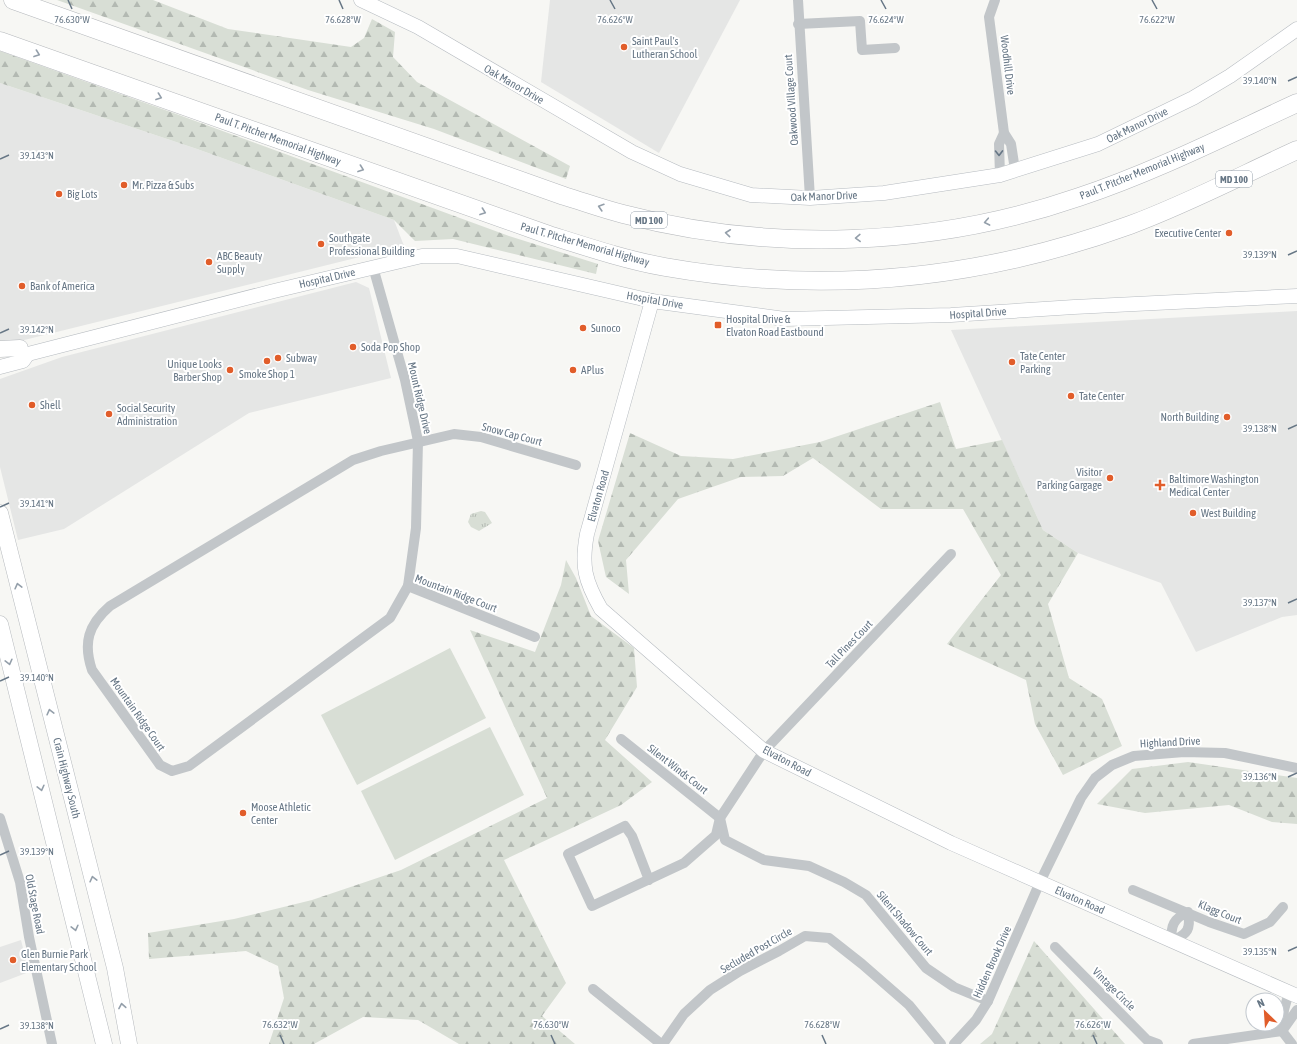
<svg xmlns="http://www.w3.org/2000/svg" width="1297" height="1044" font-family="'Asap Condensed',sans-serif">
<defs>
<pattern id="forest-firs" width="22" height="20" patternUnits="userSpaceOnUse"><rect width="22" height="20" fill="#d8ded5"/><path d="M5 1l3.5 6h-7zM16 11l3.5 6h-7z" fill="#b3b9b2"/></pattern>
<pattern id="park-tufts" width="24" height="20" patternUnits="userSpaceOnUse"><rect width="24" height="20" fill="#d8ded5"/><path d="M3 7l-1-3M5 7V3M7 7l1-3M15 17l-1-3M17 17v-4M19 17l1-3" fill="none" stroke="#b3b9b2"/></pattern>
</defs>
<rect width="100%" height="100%" fill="#f7f7f4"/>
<g fill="#e5e6e5">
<polygon points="550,0 740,0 659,153 541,82"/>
<polygon points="0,83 197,149 394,220 404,246 4,345 0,345"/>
<polygon points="356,282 369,288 391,378 249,413 64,529 18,540 0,467 0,379 62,357"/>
<polygon points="1297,311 1297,615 1282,617 1196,652 1161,583 1078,553 1043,530 951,330"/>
<polygon points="21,940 29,972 0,983 0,947"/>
</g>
<g fill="#d8ded5">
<polygon points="450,648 486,718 357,785 321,715"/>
<polygon points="490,727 524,795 395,860 361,791"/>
</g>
<g fill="url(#forest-firs)">
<polygon points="57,0 153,0 228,29 351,47 364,38 372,19 395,32 393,57 417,82 570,166 566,179 434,129 308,90"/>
<polygon points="0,51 179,115 509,236 598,264 596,274 453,239 415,241 394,220 197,149 0,83"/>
<polygon points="940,402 956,449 1002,440 1043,530 1078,553 1048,604 1069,678 1102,699 1122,746 1063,775 1035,724 1026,680 947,644 1001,575 963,509 881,509 813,458 783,476 741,477 678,499 626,560 629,594 606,577 598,541 630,433 681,456 733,459 820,442"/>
<polygon points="566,560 576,578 591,616 634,648 637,687 605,740 652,782 621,805 504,860 566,983 542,1016 575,1044 459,1044 418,1020 363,1017 314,1044 269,1044 284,998 278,966 246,951 149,959 148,933 234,919 312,900 401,870 547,798 470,630 535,652 561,585"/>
<polygon points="1188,762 1297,778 1297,824 1272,822 1229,805 1145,813 1097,804 1132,769"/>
<polygon points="1034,941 1125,1044 980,1044 992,1034"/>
</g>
<polygon fill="url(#park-tufts)" points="481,511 485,512 492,523 479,531 471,527 468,522 471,514"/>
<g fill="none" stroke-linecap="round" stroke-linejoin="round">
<defs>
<g id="secondary">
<polyline points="361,0 418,27 632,152 680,174 751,195 810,198 884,193 1000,175 1098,144 1193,98 1230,76 1297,29"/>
<path d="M 652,301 L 587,534 C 581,566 585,581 601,609 L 764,751 L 951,843 L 1297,996"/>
<polyline points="0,367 23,361 28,354 274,291 422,256 457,256 652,301 785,319 951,315 1074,307 1297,296"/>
</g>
<g id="primary">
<polyline points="0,349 20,348"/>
<polyline points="0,513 115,968 129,1044"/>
<polyline points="0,624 104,1044"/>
</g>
<g id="highway">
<path d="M 13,0 L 564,196 C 584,202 603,209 623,214 C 771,253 934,247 1079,197 C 1154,172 1225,136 1297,103"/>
<path d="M 0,41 L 549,235 C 587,247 626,260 665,267 C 824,295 979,280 1130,225 C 1187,204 1242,175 1297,150"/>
</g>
</defs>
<use href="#secondary" stroke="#b6bbc0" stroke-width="15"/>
<use href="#primary" stroke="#b5b9bd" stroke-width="17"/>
<use href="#highway" stroke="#b5b8bc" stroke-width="19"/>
<g stroke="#c2c6c9" stroke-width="10">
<polyline points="798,0 810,198"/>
<polyline points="995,0 989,17 1004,133 1011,144 1015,170"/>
<polyline points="798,24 860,21 862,50 895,48"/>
<polyline points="1000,175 999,144 1004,133"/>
<polyline points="373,267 405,380 418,441 416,528 408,586"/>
<path d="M 535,637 L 408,586 L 390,618 L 189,766 L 172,771 L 160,765 L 92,670 C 83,643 88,625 110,606 L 353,460 L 381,451 L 454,434 L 481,437 L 576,465"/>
<polyline points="621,739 720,818 725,840 764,860 809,866 844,882 866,895 926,968 954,987 988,1001"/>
<polyline points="0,818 20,882 29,937 52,1044"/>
<polyline points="649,880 632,836 625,826 568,854 592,906 684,863 716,835 720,818 764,751 951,554"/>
<polyline points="1133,890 1209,922 1244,934 1270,922 1283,907"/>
<path d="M 1188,912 C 1191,929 1188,934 1172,941 C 1170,926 1174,918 1188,912 Z"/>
<polyline points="1055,947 1147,1040 1158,1044"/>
<polyline points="593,989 661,1044"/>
<polyline points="1282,1031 1284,1010 1289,992"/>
<polyline points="1282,1031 1292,1044"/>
<polyline points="663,1044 684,1014 710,990 740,971 779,951 805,936 829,938 862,964 909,1005 941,1044"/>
<polyline points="954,1044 976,1020 988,1001 1040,882 1081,798 1095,778 1112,765 1134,756 1184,752 1225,753 1297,768"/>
<polyline points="1193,1044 1282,1031 1297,1010"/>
</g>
<use href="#secondary" stroke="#fff" stroke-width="14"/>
<use href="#primary" stroke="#fff" stroke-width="16"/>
<use href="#highway" stroke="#fff" stroke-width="18"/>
</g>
<defs><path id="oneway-chevron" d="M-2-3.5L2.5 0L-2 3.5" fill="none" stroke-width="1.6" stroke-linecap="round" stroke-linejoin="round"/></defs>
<g stroke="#949faa">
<use href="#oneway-chevron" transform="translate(37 54) rotate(20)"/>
<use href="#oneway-chevron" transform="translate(159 97) rotate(20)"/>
<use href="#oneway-chevron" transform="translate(361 169) rotate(20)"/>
<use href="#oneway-chevron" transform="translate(601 207) rotate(-163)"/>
<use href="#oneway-chevron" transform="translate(483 212) rotate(20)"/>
<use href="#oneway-chevron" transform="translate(987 222) rotate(169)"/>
<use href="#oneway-chevron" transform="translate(728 233) rotate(-174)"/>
<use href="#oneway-chevron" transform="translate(858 238) rotate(178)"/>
<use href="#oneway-chevron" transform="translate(18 586) rotate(-104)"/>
<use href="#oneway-chevron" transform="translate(9 662) rotate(76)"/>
<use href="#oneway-chevron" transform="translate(50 712) rotate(-104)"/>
<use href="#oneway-chevron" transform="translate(41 788) rotate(76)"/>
<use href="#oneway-chevron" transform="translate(93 879) rotate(-104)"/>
<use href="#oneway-chevron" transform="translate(75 928) rotate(76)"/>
<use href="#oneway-chevron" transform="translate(122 1006) rotate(-100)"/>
</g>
<use stroke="#667685" href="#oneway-chevron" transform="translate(999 153) rotate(89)"/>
<path fill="none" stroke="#667685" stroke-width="1.5" d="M 68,0 L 72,9M 339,0 L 343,9M 610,0 L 615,9M 881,0 L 886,9M 1152,0 L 1157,9M 1288,81 L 1297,77M 0,159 L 9,155M 1288,255 L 1297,251M 0,333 L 9,329M 1288,429 L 1297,425M 0,507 L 9,503M 1288,603 L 1297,599M 0,681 L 9,677M 1288,777 L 1297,773M 0,855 L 9,851M 1288,951 L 1297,947M 0,1029 L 9,1025M 280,1035 L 284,1044M 551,1035 L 555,1044M 822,1035 L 826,1044M 1093,1035 L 1097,1044"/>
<g fill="#e15d2a" stroke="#fff" stroke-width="1.5">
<circle cx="624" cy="47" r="4"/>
<circle cx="124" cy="185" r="4"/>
<circle cx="59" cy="194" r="4"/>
<circle cx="1229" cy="233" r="4"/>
<circle cx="321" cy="244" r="4"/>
<circle cx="209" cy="262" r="4"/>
<circle cx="22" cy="286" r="4"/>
<rect x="714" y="321" width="8" height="8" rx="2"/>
<circle cx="583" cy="328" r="4"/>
<circle cx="353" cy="347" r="4"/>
<circle cx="278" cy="358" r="4"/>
<circle cx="267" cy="361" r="4"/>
<circle cx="1012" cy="362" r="4"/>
<circle cx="230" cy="370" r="4"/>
<circle cx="573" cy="370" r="4"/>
<circle cx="1071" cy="396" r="4"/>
<circle cx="32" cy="405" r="4"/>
<circle cx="109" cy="414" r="4"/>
<circle cx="1227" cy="417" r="4"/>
<circle cx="1110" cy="478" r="4"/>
<path d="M1158 479h4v4h4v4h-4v4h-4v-4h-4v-4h4z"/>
<circle cx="1193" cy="513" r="4"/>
<circle cx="243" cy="813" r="4"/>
<circle cx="13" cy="960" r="4"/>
</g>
<g text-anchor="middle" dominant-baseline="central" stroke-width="4" stroke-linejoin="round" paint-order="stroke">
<g fill="#fff" stroke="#949faa" stroke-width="1">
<rect x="1216" y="171" width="36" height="16" rx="3"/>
<rect x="631" y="212" width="36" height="16" rx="3"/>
</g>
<g font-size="10" font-weight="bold" fill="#667685">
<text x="1234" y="179">MD 100</text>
<text x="649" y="220">MD 100</text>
</g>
<g font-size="11" fill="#667685" stroke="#fff" text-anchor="start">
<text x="632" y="41">Saint Paul's<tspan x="632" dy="13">Lutheran School</tspan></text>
<text x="132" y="185">Mr. Pizza &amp; Subs</text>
<text x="67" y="194">Big Lots</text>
<text x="1221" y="233" text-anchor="end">Executive Center</text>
<text x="329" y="238">Southgate<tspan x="329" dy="13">Professional Building</tspan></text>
<text x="217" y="256">ABC Beauty<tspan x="217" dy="13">Supply</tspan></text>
<text x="30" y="286">Bank of America</text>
<text x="726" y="319">Hospital Drive &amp;<tspan x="726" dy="13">Elvaton Road Eastbound</tspan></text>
<text x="591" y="328">Sunoco</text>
<text x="361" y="347">Soda Pop Shop</text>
<text x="1020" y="356">Tate Center<tspan x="1020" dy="13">Parking</tspan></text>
<text x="286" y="358">Subway</text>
<text x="222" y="364" text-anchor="end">Unique Looks<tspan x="222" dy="13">Barber Shop</tspan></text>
<text x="581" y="370">APlus</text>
<text x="267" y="374" text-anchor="middle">Smoke Shop 1</text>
<text x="1079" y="396">Tate Center</text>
<text x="40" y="405">Shell</text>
<text x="117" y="408">Social Security<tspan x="117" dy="13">Administration</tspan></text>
<text x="1219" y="417" text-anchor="end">North Building</text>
<text x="1102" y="472" text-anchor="end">Visitor<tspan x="1102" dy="13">Parking Gargage</tspan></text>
<text x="1169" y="479">Baltimore Washington<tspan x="1169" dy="13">Medical Center</tspan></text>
<text x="1201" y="513">West Building</text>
<text x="251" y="807">Moose Athletic<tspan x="251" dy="13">Center</tspan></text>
<text x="21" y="954">Glen Burnie Park<tspan x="21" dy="13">Elementary School</tspan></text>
</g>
<g font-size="11" fill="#667685" stroke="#fff">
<text transform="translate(1008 65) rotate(83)">Woodhill Drive</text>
<text transform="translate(514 84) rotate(30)">Oak Manor Drive</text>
<text transform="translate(791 100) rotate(-94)">Oakwood Village Court</text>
<text transform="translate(1137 125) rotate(-26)">Oak Manor Drive</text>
<text transform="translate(278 139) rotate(20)">Paul T. Pitcher Memorial Highway</text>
<text transform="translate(1142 171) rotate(-22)">Paul T. Pitcher Memorial Highway</text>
<text transform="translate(824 196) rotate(-2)">Oak Manor Drive</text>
<text transform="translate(585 244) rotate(16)">Paul T. Pitcher Memorial Highway</text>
<text transform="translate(327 278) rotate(-13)">Hospital Drive</text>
<text transform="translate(655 300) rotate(10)">Hospital Drive</text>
<text transform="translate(978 313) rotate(-4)">Hospital Drive</text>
<text transform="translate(420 398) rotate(77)">Mount Ridge Drive</text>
<text transform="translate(512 434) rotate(15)">Snow Cap Court</text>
<text transform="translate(598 496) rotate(-74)">Elvaton Road</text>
<text transform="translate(456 593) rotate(21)">Mountain Ridge Court</text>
<text transform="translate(849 644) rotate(-46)">Tall Pines Court</text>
<text transform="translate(138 714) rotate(55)">Mountain Ridge Court</text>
<text transform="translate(1170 742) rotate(-3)">Highland Drive</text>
<text transform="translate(787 761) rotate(28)">Elvaton Road</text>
<text transform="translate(678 769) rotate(38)">Silent Winds Court</text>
<text transform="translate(67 778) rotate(76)">Crain Highway South</text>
<text transform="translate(1080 900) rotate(24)">Elvaton Road</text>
<text transform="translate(35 904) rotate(79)">Old Stage Road</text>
<text transform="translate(1220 912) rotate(22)">Klagg Court</text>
<text transform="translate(905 923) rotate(50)">Silent Shadow Court</text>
<text transform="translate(756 950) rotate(-30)">Secluded Post Circle</text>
<text transform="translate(992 962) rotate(-66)">Hidden Brook Drive</text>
<text transform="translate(1114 989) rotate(45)">Vintage Circle</text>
</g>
</g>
<g font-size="10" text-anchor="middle" fill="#667685" stroke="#fff" stroke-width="4" stroke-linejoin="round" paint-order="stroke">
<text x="886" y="23">76.624°W</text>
<text x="1157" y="23">76.622°W</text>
<text x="72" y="23">76.630°W</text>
<text x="343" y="23">76.628°W</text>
<text x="615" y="23">76.626°W</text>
<text x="1260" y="84">39.140°N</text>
<text x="37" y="159">39.143°N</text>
<text x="1260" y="258">39.139°N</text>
<text x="37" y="333">39.142°N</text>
<text x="1260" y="432">39.138°N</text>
<text x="37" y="507">39.141°N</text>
<text x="1260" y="606">39.137°N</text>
<text x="37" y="681">39.140°N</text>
<text x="1260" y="780">39.136°N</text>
<text x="37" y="855">39.139°N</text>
<text x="1260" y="955">39.135°N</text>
<text x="280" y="1028">76.632°W</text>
<text x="551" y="1028">76.630°W</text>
<text x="822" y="1028">76.628°W</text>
<text x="1093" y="1028">76.626°W</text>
<text x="37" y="1029">39.138°N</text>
</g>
<g transform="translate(1265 1012) rotate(335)"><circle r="19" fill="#ffffff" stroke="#c2c8ce"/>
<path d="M0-3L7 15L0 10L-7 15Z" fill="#e15d2a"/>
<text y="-6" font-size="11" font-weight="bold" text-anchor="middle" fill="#667685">N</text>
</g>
</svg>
